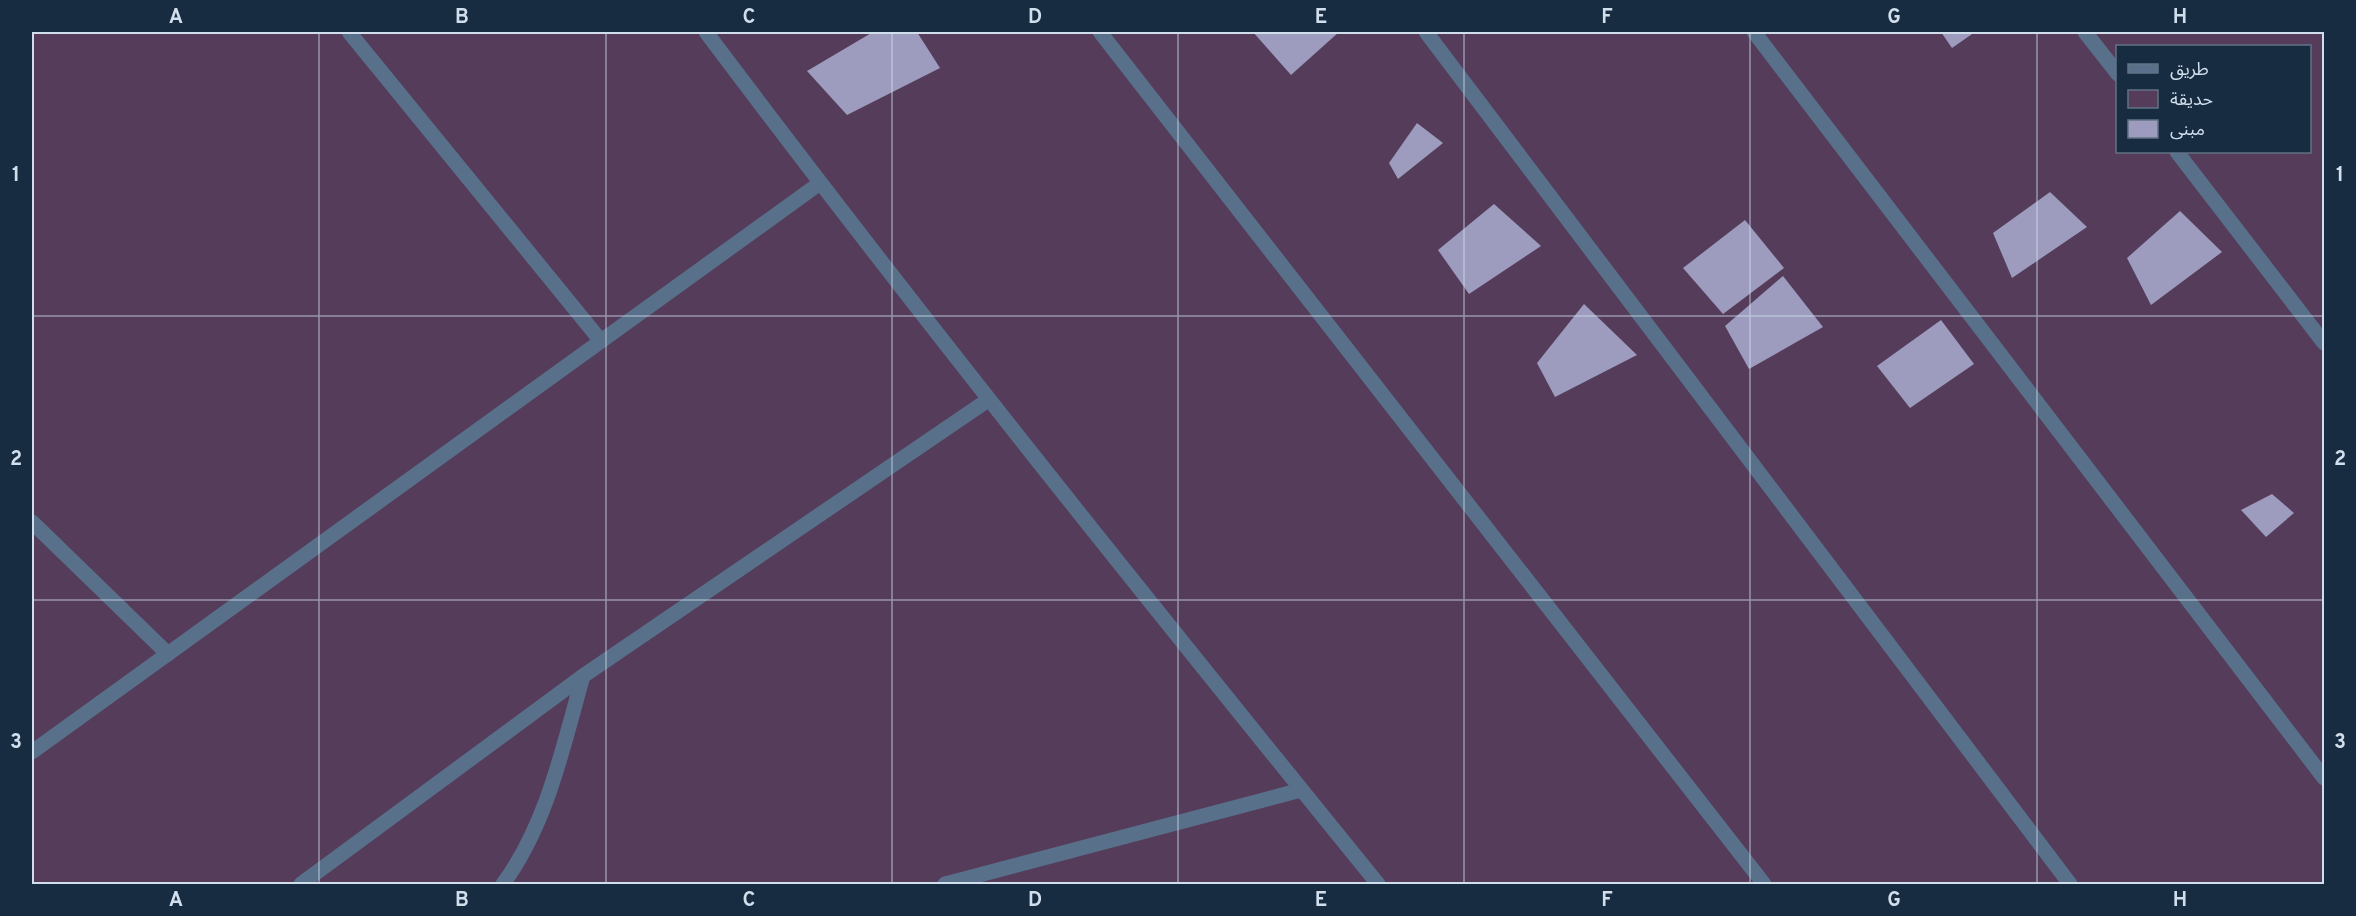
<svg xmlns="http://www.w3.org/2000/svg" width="2356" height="916" font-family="Overpass,'Noto Sans Arabic',sans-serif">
<rect width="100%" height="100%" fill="#172b41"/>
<path fill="#543c5a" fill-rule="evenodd" d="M 32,32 L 2324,32 L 2324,884 L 32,884 ZM 2118,46 L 2310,46 L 2310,152 L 2118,152 Z"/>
<g fill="#9d9cbe">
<polygon points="873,32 917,32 940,68 847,115 807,71"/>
<polygon points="1253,32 1339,32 1291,75"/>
<polygon points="1941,32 1975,32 1952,48"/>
<polygon points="1417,123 1443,143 1398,179 1389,163"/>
<polygon points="2050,192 2087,227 2012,278 1993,233"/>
<polygon points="1494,204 1541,246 1469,294 1438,250"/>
<polygon points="2180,211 2222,252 2151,305 2127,258"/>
<polygon points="1745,220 1784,268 1723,314 1683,268"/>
<polygon points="1783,276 1823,327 1749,369 1725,326"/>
<polygon points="1584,304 1637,355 1555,397 1537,363"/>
<polygon points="1941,320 1974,364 1910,408 1877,366"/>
<polygon points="2272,494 2294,513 2266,537 2241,510"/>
</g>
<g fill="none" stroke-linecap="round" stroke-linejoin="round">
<g stroke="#59708a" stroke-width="15">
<polyline points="349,32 601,341"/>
<path d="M 706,32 C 923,321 1150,603 1378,884"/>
<polyline points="1100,32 1764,884"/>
<polyline points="1426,32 2070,884"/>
<polyline points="1754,32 2324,778"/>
<polyline points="2085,32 2118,74"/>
<polyline points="2177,152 2324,343"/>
<polyline points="32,522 168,654"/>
<polyline points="32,752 820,183"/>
<polyline points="301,884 583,676 988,400"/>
<path d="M 503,884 C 547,824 563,747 583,676"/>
<polyline points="945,884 1301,790"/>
</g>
</g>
<path fill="none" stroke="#d1deec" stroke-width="1.5" stroke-opacity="0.55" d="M 319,32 L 319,884M 606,32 L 606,884M 892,32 L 892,884M 1178,32 L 1178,884M 1464,32 L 1464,884M 1750,32 L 1750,884M 2037,32 L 2037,884M 32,316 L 2324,316M 32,600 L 2324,600"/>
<rect width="2356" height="916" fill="none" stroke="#172b41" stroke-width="66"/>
<rect x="2116" y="45" width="195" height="108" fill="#172b41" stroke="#617385" stroke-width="1.5"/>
<rect x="2128" y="64" width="30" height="9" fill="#59708a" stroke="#617385" stroke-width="1.5"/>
<text x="2170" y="75" font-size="18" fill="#d1deec">طريق</text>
<rect x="2128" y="90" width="30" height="18" fill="#543c5a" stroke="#617385" stroke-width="1.5"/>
<text x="2170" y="105" font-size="18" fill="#d1deec">حديقة</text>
<rect x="2128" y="120" width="30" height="18" fill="#9d9cbe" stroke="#617385" stroke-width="1.5"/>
<text x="2170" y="135" font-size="18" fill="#d1deec">مبنى</text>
<rect x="33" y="33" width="2290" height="850" fill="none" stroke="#d1deec" stroke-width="2"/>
<g font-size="20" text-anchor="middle" font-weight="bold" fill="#d1deec">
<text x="176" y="23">A</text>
<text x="462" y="23">B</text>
<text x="749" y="23">C</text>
<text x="1035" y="23">D</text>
<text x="1321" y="23">E</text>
<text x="1607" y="23">F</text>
<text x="1894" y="23">G</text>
<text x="2180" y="23">H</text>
<text x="16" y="181">1</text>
<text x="2340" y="181">1</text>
<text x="16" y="465">2</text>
<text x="2340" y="465">2</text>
<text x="16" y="748">3</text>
<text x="2340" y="748">3</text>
<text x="176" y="906">A</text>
<text x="462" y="906">B</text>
<text x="749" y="906">C</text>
<text x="1035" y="906">D</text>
<text x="1321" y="906">E</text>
<text x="1607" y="906">F</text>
<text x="1894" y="906">G</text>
<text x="2180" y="906">H</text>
</g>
</svg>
